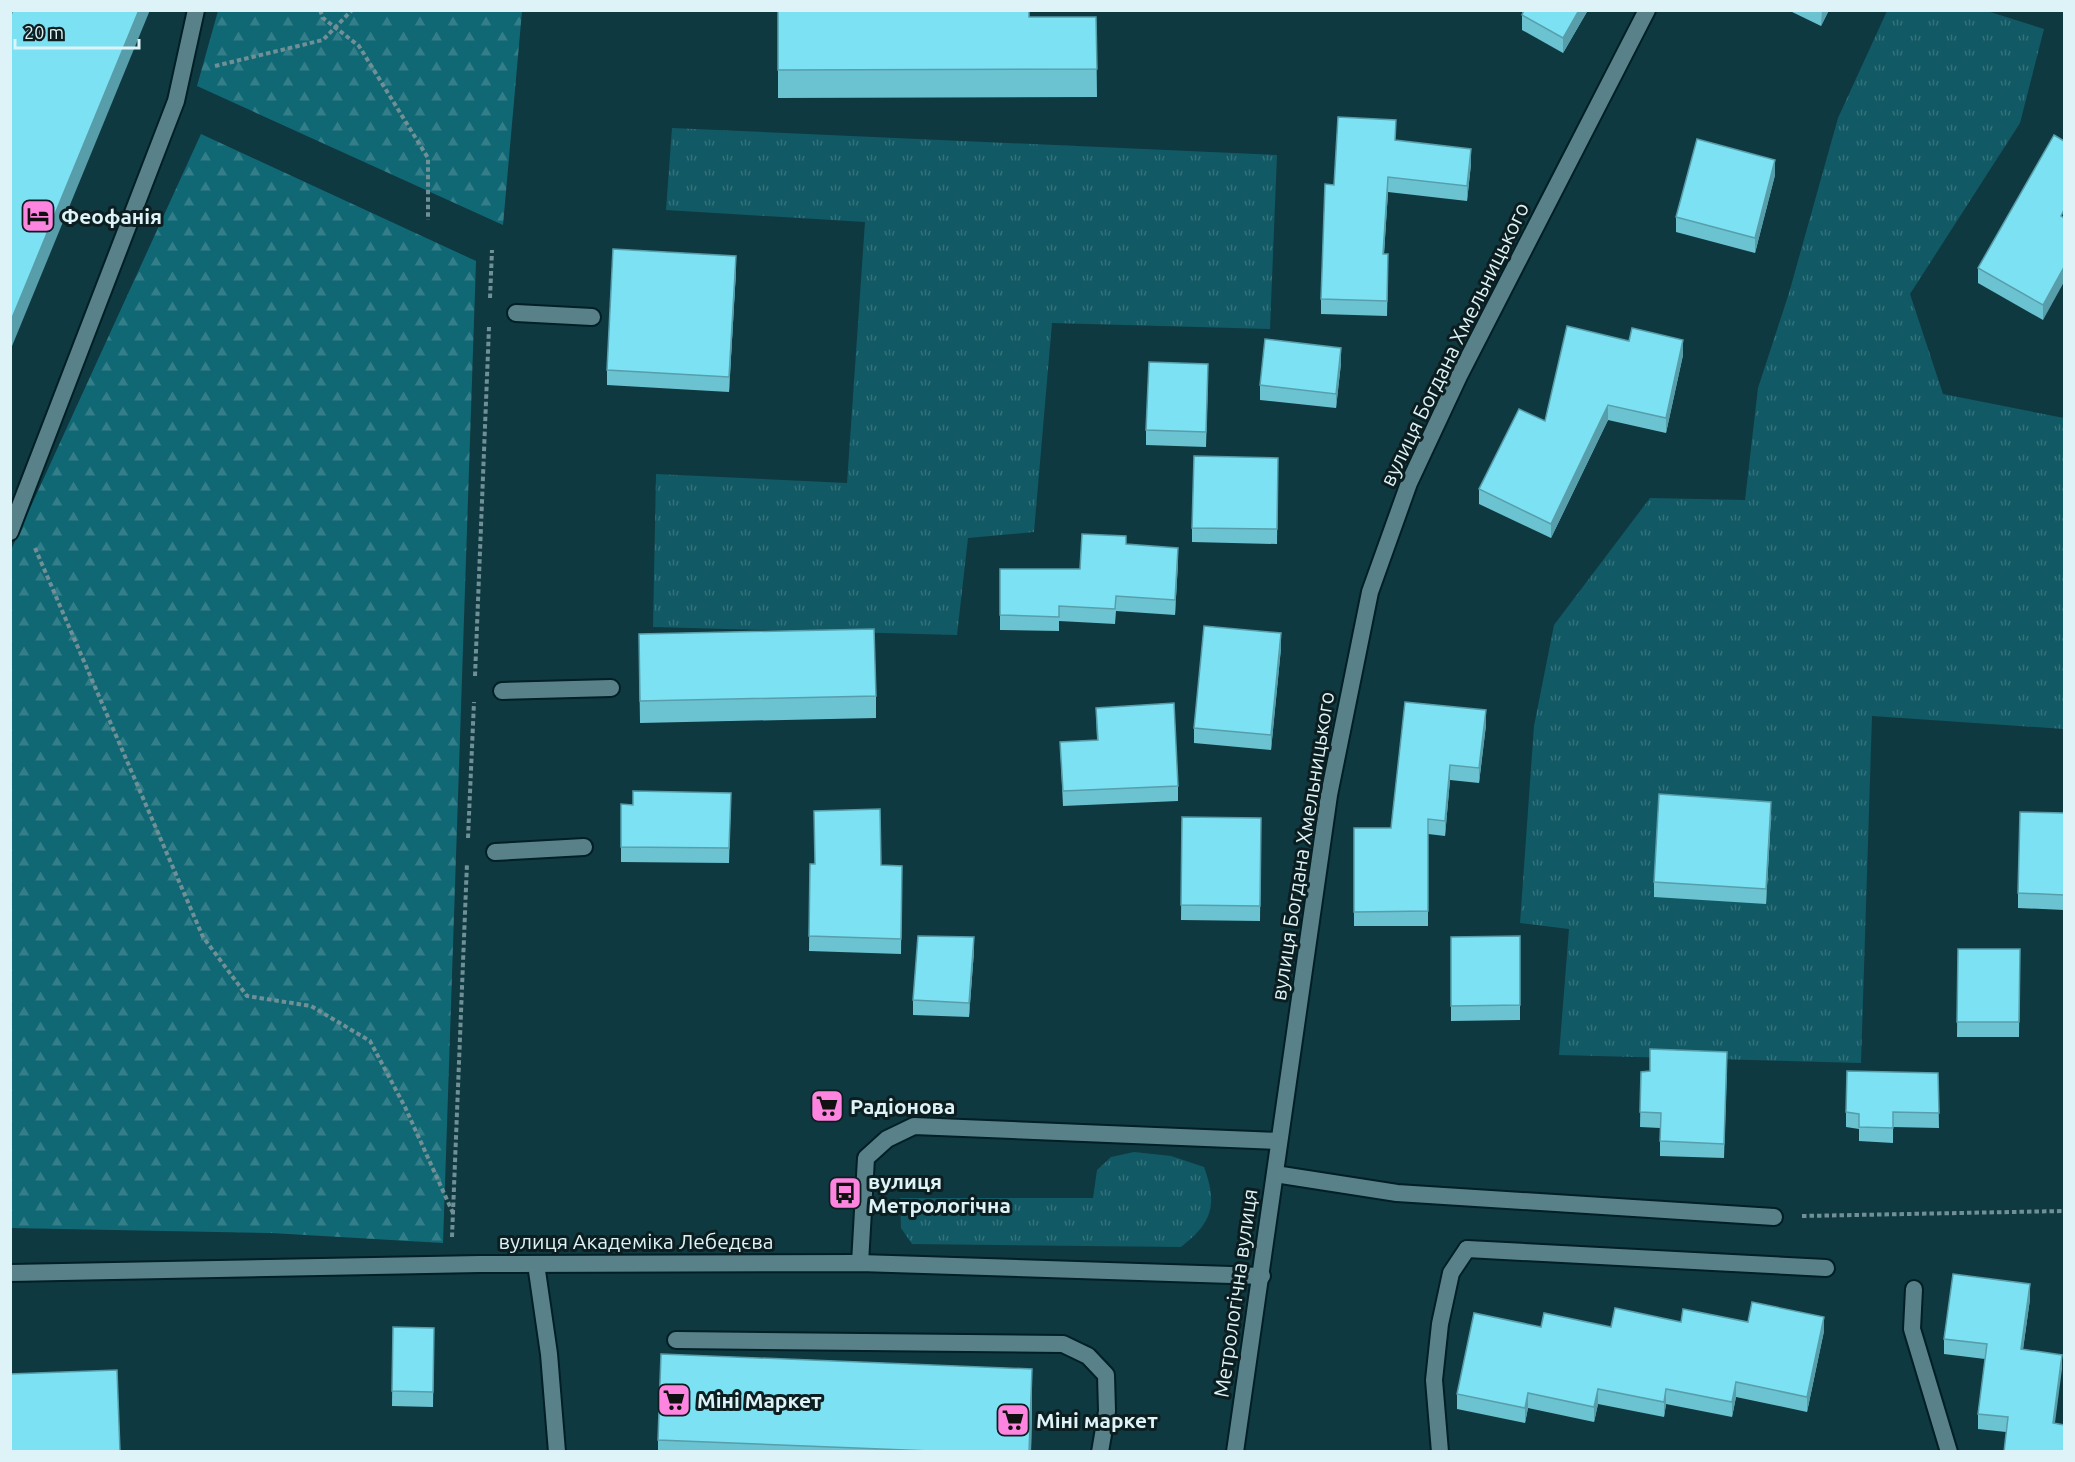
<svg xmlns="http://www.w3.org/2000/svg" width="2075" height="1462" font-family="Ubuntu,sans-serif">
<defs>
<pattern id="grass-tufts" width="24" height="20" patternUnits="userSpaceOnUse" patternTransform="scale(1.5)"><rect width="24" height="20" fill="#115964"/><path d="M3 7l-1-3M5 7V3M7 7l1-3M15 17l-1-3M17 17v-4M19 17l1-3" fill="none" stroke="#33717b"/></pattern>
<pattern id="forest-firs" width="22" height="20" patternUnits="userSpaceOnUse" patternTransform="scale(1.5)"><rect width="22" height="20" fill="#116875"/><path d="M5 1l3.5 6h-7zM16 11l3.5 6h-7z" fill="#337e89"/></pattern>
</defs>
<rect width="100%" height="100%" fill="#0f3940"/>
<g fill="url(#grass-tufts)">
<polygon points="1887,11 1987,11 2044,29 2020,123 1910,294 1943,394 2064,418 2064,729 1872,716 1861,1063 1559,1055 1569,929 1520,923 1534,726 1554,625 1650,498 1745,500 1758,388 1789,293 1838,118"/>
<polygon points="672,128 1277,155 1270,329 1052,323 1034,532 968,538 957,635 653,627 656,474 847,483 865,222 666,210"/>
<path d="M 1134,1152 L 1171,1156 L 1204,1167 C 1218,1205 1212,1223 1181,1247 L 912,1244 L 901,1228 L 900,1198 L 1093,1198 L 1097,1170 L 1111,1157 Z"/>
</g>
<g fill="url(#forest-firs)">
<polygon points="218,11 522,11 503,225 197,86"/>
<polygon points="201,134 476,261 443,1243 271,1233 11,1228 11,550"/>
</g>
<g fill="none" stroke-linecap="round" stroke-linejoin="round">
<defs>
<g id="service">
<polyline points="516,313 592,317"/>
<polyline points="10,532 176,101 196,10"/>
<polyline points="502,691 611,688"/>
<polyline points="495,852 584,847"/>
<polyline points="1275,1174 1397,1193 1774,1217"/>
<polyline points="860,1263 866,1158 887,1139 914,1126 1279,1141"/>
<polyline points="536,1264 549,1354 557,1452"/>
<polyline points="1914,1289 1912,1329 1949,1452"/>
<polyline points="676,1340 1063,1344 1088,1356 1106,1375 1107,1411 1100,1452"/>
<polyline points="1440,1452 1434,1380 1440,1324 1451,1273 1467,1249"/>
</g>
<g id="minor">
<polyline points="1467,1249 1826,1268"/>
<polyline points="10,1273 480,1264 860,1263 1262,1276"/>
</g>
<polyline id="tertiary" points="1235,1452 1329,795 1370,592 1409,483 1459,376 1647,10"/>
</defs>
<use href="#service" stroke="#011f25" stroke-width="20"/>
<use href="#minor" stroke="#011f25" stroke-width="20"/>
<use href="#tertiary" stroke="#011f25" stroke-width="20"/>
<g stroke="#709096" stroke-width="4" stroke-dasharray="4.5 3" stroke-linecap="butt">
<polyline points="320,10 323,18 359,46 428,158 428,220"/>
<polyline points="215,66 323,40 352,10"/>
<polyline points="490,298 492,250"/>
<polyline points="35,548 203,937 247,996 311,1006 370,1041 405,1107 453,1213"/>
<polyline points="475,676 489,327"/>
<polyline points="468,838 474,702"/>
<polyline points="1802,1216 2064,1211"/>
<polyline points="452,1237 467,863"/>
</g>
<use href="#service" stroke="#588189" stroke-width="16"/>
<use href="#minor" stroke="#588189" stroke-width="16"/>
<use href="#tertiary" stroke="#588189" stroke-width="16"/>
</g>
<g fill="#6bc2d1">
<polygon points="778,10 1029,17 1096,17 1097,97 778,98"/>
<polygon points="1588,10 1563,53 1522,30 1522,15"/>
<polygon points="1788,10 1829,10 1821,26"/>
<polygon points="1396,140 1471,164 1467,201 1388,192 1384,254 1388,269 1387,316 1321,314 1321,299 1334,185"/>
<polygon points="2064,141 2043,320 1978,283 1978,268"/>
<polygon points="1775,175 1755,253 1676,232 1676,217"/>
<polygon points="736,271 729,392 607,385 607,370"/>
<polygon points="1683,355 1666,433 1608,420 1551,538 1479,504 1479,489 1545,421"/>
<polygon points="1341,363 1336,408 1260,400 1260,385"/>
<polygon points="1208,379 1206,447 1146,445 1146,430"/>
<polygon points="1278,458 1277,544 1192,542 1192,528"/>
<polygon points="1126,544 1178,562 1175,615 1116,611 1115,624 1059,621 1059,631 1000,630 1000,569 1080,569"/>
<polygon points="1281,648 1271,750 1194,743 1194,728"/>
<polygon points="639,656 876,696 876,718 640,723"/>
<polygon points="1096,708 1178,786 1178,801 1063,806 1060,742 1097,740"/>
<polygon points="1486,725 1479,783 1450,780 1445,836 1428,834 1428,926 1354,926 1354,828 1391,828"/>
<polygon points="731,793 729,863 621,862 621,804 633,805"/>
<polygon points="2064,813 2064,910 2018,908 2018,893"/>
<polygon points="1771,816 1766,904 1654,897 1654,882"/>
<polygon points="1182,817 1261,818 1260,921 1181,920"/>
<polygon points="810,864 902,866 901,954 809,951"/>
<polygon points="1520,936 1520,1020 1451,1021 1451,937"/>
<polygon points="1958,949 2020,949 2019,1037 1957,1037"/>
<polygon points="974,951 969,1017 913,1015 913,1000"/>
<polygon points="1727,1067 1724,1158 1660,1156 1660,1128 1640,1127 1641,1072"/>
<polygon points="1938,1073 1939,1128 1893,1127 1893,1143 1859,1141 1859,1129 1846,1127 1846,1112"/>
<polygon points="2030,1299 2023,1349 2062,1369 2006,1432 1978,1429 1978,1414 1985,1359 1944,1354 1944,1339"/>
<polygon points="1681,1322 1748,1322 1824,1331 1807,1412 1736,1397 1732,1417 1666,1404 1664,1417 1598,1404 1594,1422 1528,1408 1525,1423 1457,1409 1457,1394 1541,1327 1611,1327"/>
<polygon points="393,1327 434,1328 433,1407 392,1406"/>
<polygon points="1032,1407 1031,1452 658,1452 658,1440"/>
</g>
<g fill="#579eaa">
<polygon points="139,10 150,10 10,351 10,323"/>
<polygon points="1579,10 1588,10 1563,53 1563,38"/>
<polygon points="1822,10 1829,10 1821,26"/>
<polygon points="1471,149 1471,164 1467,201 1467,186"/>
<polygon points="1775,160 1775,175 1755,253 1755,238"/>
<polygon points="1388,177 1388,192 1383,269 1383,254"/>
<polygon points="736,256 736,271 729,392 729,377"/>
<polygon points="2064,267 2064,282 2043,320 2043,305"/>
<polygon points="1683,340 1683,355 1666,433 1666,418"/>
<polygon points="1341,348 1341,363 1336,408 1336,394"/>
<polygon points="1608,405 1608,420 1551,538 1551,524"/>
<polygon points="1178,548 1178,562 1175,615 1175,600"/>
<polygon points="1281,633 1281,648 1271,750 1271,735"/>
<polygon points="1486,710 1486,725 1479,783 1479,768"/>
<polygon points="1450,765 1450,780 1445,836 1445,821"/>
<polygon points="1771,802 1771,816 1766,904 1766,889"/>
<polygon points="974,937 974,951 969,1017 969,1003"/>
<polygon points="2030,1284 2030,1299 2021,1364 2021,1349"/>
<polygon points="1824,1317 1824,1331 1807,1412 1807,1397"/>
<polygon points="2062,1355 2062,1369 2053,1438 2053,1423"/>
<polygon points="1032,1369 1032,1407 1031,1452 1029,1452"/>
<polygon points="1736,1382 1736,1397 1732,1417 1732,1402"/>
<polygon points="1598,1389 1598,1404 1594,1422 1594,1407"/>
<polygon points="1666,1389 1666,1404 1664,1417 1664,1402"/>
<polygon points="1528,1393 1528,1408 1525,1423 1525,1408"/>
</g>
<g fill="#7ce1f3" stroke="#579eaa" stroke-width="1.5">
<polygon points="13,10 139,10 10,323 10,18"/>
<polygon points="778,10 1029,10 1029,17 1096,17 1097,69 778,70"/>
<polygon points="1524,10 1579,10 1563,38 1522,15"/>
<polygon points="1338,117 1396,120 1395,140 1471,149 1467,186 1388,177 1383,254 1388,254 1387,301 1321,299 1325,184 1334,185"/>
<polygon points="2054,135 2064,141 2064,210 2061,216 2064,218 2064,267 2043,305 1978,268"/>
<polygon points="1697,139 1775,160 1755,238 1676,217"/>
<polygon points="613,249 736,256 729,377 607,370"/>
<polygon points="1567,326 1629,341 1632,328 1683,340 1666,418 1608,405 1551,524 1479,489 1519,409 1545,421"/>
<polygon points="1265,339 1341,348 1336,394 1260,385"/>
<polygon points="1149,362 1208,364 1206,432 1146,430"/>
<polygon points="1194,456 1278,458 1277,529 1192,528"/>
<polygon points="1082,534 1126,536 1126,544 1178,548 1175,600 1116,596 1115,609 1059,606 1059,617 1000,615 1000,569 1080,569"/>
<polygon points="1204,626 1281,633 1271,735 1194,728"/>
<polygon points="874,629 876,696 640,701 639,634"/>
<polygon points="1405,702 1486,710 1479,768 1450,765 1445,821 1428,819 1428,911 1354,912 1354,828 1391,828"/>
<polygon points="1174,703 1178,786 1063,791 1060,742 1098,740 1096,708"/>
<polygon points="633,791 731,793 729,848 621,847 621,804 633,805"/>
<polygon points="1659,794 1771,802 1766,889 1654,882"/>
<polygon points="880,809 881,865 902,866 901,939 809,936 810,864 815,864 814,811"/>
<polygon points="2020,812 2064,813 2064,895 2018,893"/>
<polygon points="1182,817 1261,818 1260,906 1181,905"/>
<polygon points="918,936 974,937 969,1003 913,1000"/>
<polygon points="1520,936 1520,1005 1451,1006 1451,937"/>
<polygon points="1958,949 2020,949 2019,1022 1957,1022"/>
<polygon points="1650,1049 1727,1052 1724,1144 1660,1141 1661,1113 1640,1112 1641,1072 1650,1071"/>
<polygon points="1847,1071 1938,1073 1939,1113 1893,1112 1893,1128 1859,1127 1859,1114 1846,1112"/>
<polygon points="1953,1274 2030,1284 2021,1349 2062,1355 2053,1423 2064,1425 2064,1452 2004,1452 2008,1417 1978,1414 1987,1344 1944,1339"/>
<polygon points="1752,1302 1824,1317 1807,1397 1736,1382 1732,1402 1666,1389 1664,1402 1598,1389 1594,1407 1528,1393 1525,1408 1457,1394 1474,1313 1541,1327 1544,1313 1611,1327 1615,1308 1681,1322 1683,1309 1748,1322"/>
<polygon points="393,1327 434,1328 433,1392 392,1391"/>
<polygon points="661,1354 1032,1369 1029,1452 956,1452 658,1440"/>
<polygon points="117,1370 120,1452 10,1452 10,1374"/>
</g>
<defs>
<symbol id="hotel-square" viewBox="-11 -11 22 22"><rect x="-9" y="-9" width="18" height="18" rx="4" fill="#fe85df" stroke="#0d1e21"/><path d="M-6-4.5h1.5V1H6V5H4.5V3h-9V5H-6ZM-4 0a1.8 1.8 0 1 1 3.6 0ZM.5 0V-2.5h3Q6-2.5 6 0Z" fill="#111"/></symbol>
<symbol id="supermarket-square" viewBox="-11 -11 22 22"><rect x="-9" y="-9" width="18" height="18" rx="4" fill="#fe85df" stroke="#0d1e21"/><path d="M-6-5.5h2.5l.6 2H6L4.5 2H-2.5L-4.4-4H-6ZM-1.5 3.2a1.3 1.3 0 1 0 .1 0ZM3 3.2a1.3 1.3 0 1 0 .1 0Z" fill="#111"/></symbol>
<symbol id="bus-square" viewBox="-11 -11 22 22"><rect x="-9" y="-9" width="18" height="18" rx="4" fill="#fe85df" stroke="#0d1e21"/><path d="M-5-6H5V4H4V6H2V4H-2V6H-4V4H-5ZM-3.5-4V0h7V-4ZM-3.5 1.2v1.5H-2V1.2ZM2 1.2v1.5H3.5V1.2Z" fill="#111"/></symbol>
</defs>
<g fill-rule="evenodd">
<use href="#hotel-square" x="19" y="197" width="38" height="38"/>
<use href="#supermarket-square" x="808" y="1087" width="38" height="38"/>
<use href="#bus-square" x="826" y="1174" width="38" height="38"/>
<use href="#supermarket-square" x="655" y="1381" width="38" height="38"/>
<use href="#supermarket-square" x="994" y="1401" width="38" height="38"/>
</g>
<g text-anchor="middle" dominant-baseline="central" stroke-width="6" stroke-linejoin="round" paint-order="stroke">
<g font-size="21" font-weight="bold" fill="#ddf3f7" stroke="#0d1e21" text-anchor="start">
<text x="61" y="216">Феофанія</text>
<text x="850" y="1106">Радіонова</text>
<text x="868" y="1181">вулиця<tspan x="868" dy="24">Метрологічна</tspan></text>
<text x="697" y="1400">Міні Маркет</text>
<text x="1036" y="1420">Міні маркет</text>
</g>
<g font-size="21" fill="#ddf3f7" stroke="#0d1e21">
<text transform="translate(1454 344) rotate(-64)">вулиця Богдана Хмельницького</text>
<text transform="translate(1302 846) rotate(-81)">вулиця Богдана Хмельницького</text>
<text x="636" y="1241">вулиця Академіка Лебедєва</text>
<text transform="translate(1235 1293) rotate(-82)">Метрологічна вулиця</text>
</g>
</g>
<rect width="2075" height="1462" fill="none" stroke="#ddf3f7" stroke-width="24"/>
<path d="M15 39v9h124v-9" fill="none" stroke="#ddf3f7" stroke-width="3"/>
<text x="24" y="39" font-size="18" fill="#ddf3f7" stroke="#0d1e21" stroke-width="4.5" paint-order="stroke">20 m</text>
</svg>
